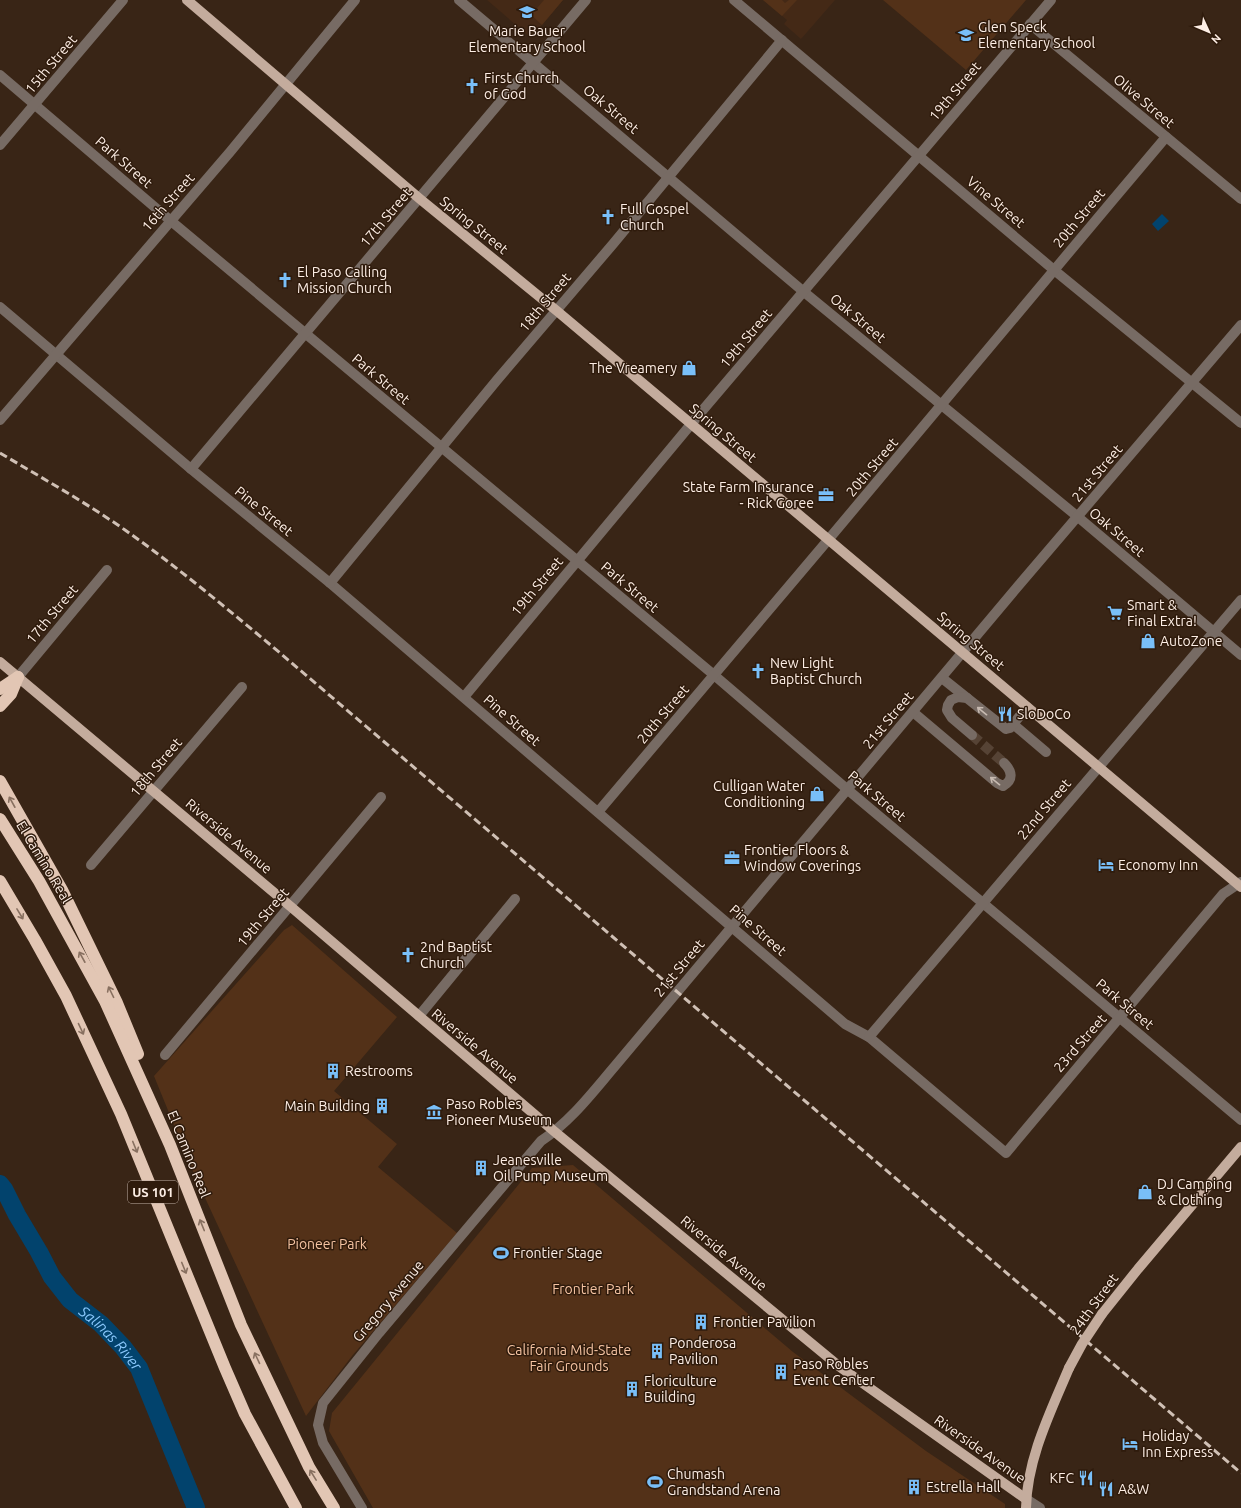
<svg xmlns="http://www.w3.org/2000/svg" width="1241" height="1508" font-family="Ubuntu,sans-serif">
<rect width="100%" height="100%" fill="#392516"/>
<g fill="#442916">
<polygon points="487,0 563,0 531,38"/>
<polygon points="763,0 835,0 801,39 784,24 787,20"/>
</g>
<g fill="#533118">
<polygon points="544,0 563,0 542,25 531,15"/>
<polygon points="763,0 782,0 785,3 789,0 797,0 782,16"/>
<polygon points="883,0 1026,0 966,70"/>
<polygon points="292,925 397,1017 334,1091 397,1144 378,1167 457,1233 352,1356 306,1416 194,1174 154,1076 284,930"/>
<polygon points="573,1165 793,1352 926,1451 1005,1504 1005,1508 373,1508 329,1431 332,1413 532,1168"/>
</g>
<polygon fill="#02436d" points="1162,214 1169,221 1158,231 1152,224"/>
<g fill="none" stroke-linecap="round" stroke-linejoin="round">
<path stroke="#02436d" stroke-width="18" id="s1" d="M 0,1184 L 4,1189 L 17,1215 L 39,1252 L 52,1277 L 70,1300 L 101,1324 L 123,1347 L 139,1368 L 196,1508"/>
<polyline stroke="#564335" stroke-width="10" stroke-dasharray="10 5" stroke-linecap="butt" points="972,735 1004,763"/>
<g stroke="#776b64" stroke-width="10">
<polyline points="459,0 804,292 1078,517 1241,655"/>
<polyline points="734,0 1054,270 1241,423"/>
<polyline points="1030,24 1241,199"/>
<polyline points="0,75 171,221 714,675 848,790 1120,1018 1241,1120"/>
<polyline points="0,145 123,0"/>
<polyline points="0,307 191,469 330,583 845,1024 869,1037 1006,1153 1223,894 1241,882"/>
<polyline points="0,420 230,152 355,0"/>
<polyline points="191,469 586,0"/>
<polyline points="330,583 497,380 613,244 782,40"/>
<polyline points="18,677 107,570"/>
<polyline points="942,678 967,698"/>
<polyline points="464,697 702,411 1051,0"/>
<path d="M 913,712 L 997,783 L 1003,786 C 1014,780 1012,771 1004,763"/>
<polyline points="1013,724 1046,752"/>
<polyline points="972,735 952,718 947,710 948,705 951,700 958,697 967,698 1006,729 1010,728 1027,707"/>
<polyline points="598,812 828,540 1112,201 1166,137"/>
<polyline points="91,865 242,687"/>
<polyline points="419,1016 515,899"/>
<polyline points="869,1037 1241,600"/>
<polyline points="165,1055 381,797"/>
<polyline points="1026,1499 1040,1508"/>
<path d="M 362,1508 L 323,1443 L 318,1425 L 323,1403 L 379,1333 L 541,1141 C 571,1121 592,1093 615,1066 L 1019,585 L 1241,325"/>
</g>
<g stroke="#c4ac9d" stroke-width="10">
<polyline points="187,0 420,199 557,311 1241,887"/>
<polyline points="0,662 290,906 555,1132 840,1367 1026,1499"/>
<polyline points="1102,1314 1138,1269 1241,1147"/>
<path d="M 1026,1508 C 1027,1459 1050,1413 1069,1368"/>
</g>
<g stroke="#e2c6b4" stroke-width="12">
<polyline points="0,689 18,677"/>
<polyline points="0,706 11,694 18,677"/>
<polyline points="0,781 62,890 117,1003 138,1054"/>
<polyline points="0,819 39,881 105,1001 170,1145 241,1325 309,1467 334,1508"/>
<polyline points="0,881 35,940 66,996 121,1114 225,1368 245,1414 296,1508"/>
</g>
<path stroke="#d0c0b5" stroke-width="3" stroke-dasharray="8 4" stroke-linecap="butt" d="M 0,453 C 42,478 85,502 125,530 C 176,566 225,607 273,647 L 1241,1473"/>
<polyline stroke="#c4ac9d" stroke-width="10" points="1069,1368 1082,1344 1102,1314"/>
</g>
<defs><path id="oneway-shaft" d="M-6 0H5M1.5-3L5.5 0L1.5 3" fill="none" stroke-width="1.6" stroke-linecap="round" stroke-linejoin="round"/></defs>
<g stroke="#c7bab1">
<use href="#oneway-shaft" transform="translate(982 711) rotate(-141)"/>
<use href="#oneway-shaft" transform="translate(995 781) rotate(-141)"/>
</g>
<g stroke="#887060">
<use href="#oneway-shaft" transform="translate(12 802) rotate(-119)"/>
<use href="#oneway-shaft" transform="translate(20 914) rotate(59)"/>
<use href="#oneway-shaft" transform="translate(82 957) rotate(-119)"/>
<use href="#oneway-shaft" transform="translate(111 992) rotate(-116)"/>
<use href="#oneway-shaft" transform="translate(81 1029) rotate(65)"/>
<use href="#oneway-shaft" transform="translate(135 1147) rotate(68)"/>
<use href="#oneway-shaft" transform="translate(202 1225) rotate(-112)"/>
<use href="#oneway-shaft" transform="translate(184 1268) rotate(68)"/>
<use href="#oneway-shaft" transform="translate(257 1358) rotate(-115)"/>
<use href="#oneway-shaft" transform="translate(313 1475) rotate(-122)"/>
</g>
<defs>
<symbol id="school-bare" viewBox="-9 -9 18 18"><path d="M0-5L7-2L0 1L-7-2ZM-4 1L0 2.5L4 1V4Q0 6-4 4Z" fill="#79bff8" stroke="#2f1b0c" stroke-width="2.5" paint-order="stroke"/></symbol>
<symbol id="church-bare" viewBox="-9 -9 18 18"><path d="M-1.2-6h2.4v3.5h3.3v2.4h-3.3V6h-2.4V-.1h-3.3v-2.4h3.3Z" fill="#79bff8" stroke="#2f1b0c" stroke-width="2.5" paint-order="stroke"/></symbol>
<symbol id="shop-bare" viewBox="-9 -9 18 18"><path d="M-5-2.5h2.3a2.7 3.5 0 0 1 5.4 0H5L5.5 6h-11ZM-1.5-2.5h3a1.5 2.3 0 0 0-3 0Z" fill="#79bff8" stroke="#2f1b0c" stroke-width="2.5" paint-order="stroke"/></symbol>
<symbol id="office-bare" viewBox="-9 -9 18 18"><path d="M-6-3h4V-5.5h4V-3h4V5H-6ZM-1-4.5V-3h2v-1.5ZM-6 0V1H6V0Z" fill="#79bff8" stroke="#2f1b0c" stroke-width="2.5" paint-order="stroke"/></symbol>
<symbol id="supermarket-bare" viewBox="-9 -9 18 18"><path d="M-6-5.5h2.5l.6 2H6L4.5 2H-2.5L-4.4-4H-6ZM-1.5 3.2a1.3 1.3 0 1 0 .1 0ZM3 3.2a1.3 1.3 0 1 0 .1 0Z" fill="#79bff8" stroke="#2f1b0c" stroke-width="2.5" paint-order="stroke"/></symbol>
<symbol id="restaurant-bare" viewBox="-9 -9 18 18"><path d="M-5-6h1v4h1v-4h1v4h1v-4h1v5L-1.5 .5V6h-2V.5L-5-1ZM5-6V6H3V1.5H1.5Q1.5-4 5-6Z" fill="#79bff8" stroke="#2f1b0c" stroke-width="2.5" paint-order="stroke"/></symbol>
<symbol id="hotel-bare" viewBox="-9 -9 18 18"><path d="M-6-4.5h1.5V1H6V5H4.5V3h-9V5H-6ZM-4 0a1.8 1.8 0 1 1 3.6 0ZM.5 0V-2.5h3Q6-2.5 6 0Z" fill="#79bff8" stroke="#2f1b0c" stroke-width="2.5" paint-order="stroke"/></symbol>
<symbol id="building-bare" viewBox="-9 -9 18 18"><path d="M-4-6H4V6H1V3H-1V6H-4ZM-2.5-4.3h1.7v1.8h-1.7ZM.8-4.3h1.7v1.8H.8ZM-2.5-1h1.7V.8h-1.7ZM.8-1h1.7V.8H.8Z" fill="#79bff8" stroke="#2f1b0c" stroke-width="2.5" paint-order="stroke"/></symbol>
<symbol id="museum-bare" viewBox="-9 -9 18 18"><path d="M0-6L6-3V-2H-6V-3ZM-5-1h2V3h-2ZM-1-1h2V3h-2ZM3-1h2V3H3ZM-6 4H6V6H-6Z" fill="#79bff8" stroke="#2f1b0c" stroke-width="2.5" paint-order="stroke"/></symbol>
<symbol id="stadium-bare" viewBox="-9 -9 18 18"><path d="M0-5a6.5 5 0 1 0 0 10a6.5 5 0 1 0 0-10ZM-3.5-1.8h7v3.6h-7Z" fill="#79bff8" stroke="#2f1b0c" stroke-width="2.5" paint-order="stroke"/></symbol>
</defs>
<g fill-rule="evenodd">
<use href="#school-bare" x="516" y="1" width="22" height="22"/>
<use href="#school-bare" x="955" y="24" width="22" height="22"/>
<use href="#church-bare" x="461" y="75" width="22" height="22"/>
<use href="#church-bare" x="597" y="206" width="22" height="22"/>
<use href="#church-bare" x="274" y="269" width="22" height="22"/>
<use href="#shop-bare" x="678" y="357" width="22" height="22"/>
<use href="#office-bare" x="815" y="484" width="22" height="22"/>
<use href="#supermarket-bare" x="1104" y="602" width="22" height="22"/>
<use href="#shop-bare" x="1137" y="630" width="22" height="22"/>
<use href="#church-bare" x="747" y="660" width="22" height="22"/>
<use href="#restaurant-bare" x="994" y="703" width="22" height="22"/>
<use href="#shop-bare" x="806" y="783" width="22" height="22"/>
<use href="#office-bare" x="721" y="847" width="22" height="22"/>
<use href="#hotel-bare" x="1095" y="854" width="22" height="22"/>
<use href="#church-bare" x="397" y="944" width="22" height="22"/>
<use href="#building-bare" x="322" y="1060" width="22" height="22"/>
<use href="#building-bare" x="371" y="1095" width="22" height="22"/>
<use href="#museum-bare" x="423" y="1101" width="22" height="22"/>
<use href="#building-bare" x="470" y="1157" width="22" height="22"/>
<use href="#shop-bare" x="1134" y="1181" width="22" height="22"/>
<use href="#stadium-bare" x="490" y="1242" width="22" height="22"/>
<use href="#building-bare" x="690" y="1311" width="22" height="22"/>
<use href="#building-bare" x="646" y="1340" width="22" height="22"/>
<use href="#building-bare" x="770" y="1361" width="22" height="22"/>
<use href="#building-bare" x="621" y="1378" width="22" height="22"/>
<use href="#hotel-bare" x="1119" y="1433" width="22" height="22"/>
<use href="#restaurant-bare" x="1075" y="1467" width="22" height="22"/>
<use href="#stadium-bare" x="644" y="1471" width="22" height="22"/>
<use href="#building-bare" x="903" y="1476" width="22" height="22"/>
<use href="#restaurant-bare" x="1095" y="1478" width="22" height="22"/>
</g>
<g text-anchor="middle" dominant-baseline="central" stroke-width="3" stroke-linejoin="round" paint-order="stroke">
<rect fill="#2f1b0c" stroke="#bfafa4" stroke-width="1" x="128" y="1181" width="50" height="22" rx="3"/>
<g font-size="13" font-weight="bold" fill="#fdeee5">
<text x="153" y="1192">US 101</text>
</g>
<g font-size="14" fill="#fdeee5" stroke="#2f1b0c" text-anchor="start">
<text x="978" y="27">Glen Speck<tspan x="978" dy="16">Elementary School</tspan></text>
<text x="527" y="31" text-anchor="middle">Marie Bauer<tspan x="527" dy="16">Elementary School</tspan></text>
<text x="484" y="78">First Church<tspan x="484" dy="16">of God</tspan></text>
<text x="620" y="209">Full Gospel<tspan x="620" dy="16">Church</tspan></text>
<text x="297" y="272">El Paso Calling<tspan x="297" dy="16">Mission Church</tspan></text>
<text x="677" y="368" text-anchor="end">The Vreamery</text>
<text x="814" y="487" text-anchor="end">State Farm Insurance<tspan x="814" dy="16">- Rick Goree</tspan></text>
<text x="1127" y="605">Smart &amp;<tspan x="1127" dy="16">Final Extra!</tspan></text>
<text x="1160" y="641">AutoZone</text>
<text x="770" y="663">New Light<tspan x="770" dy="16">Baptist Church</tspan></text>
<text x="1017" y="714">SloDoCo</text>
<text x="805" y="786" text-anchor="end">Culligan Water<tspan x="805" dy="16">Conditioning</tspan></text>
<text x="744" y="850">Frontier Floors &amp;<tspan x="744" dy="16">Window Coverings</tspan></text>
<text x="1118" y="865">Economy Inn</text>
<text x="420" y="947">2nd Baptist<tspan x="420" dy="16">Church</tspan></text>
<text x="345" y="1071">Restrooms</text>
<text x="446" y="1104">Paso Robles<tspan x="446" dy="16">Pioneer Museum</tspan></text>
<text x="370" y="1106" text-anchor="end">Main Building</text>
<text x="493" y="1160">Jeanesville<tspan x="493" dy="16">Oil Pump Museum</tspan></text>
<text x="1157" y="1184">DJ Camping<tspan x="1157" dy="16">&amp; Clothing</tspan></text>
<text x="513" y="1253">Frontier Stage</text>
<text x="713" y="1322">Frontier Pavilion</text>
<text x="669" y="1343">Ponderosa<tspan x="669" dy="16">Pavilion</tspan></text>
<text x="793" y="1364">Paso Robles<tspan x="793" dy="16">Event Center</tspan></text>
<text x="644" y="1381">Floriculture<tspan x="644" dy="16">Building</tspan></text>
<text x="1142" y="1436">Holiday<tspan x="1142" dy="16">Inn Express</tspan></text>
<text x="667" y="1474">Chumash<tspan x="667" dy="16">Grandstand Arena</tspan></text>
<text x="1074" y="1478" text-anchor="end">KFC</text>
<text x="926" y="1487">Estrella Hall</text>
<text x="1118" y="1489">A&amp;W</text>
</g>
<g font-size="14" fill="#fdeee5" stroke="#2f1b0c">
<text transform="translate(51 64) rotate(-50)">15th Street</text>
<text transform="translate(955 91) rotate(-50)">19th Street</text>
<text transform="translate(1144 101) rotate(40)">Olive Street</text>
<text transform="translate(611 109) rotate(40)">Oak Street</text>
<text transform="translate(124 162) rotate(41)">Park Street</text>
<text transform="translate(168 202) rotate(-49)">16th Street</text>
<text transform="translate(996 202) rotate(40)">Vine Street</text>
<text transform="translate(386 217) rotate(-50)">17th Street</text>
<text transform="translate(1079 218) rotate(-50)">20th Street</text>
<text transform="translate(474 225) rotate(39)">Spring Street</text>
<text transform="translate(545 302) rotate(-50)">18th Street</text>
<text transform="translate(858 318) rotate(40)">Oak Street</text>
<text transform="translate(746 338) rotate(-50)">19th Street</text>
<text transform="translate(381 379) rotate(40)">Park Street</text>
<text transform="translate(723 433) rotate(40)">Spring Street</text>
<text transform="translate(872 467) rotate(-50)">20th Street</text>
<text transform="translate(1097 473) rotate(-50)">21st Street</text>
<text transform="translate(264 511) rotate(39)">Pine Street</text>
<text transform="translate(1117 532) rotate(40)">Oak Street</text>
<text transform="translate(537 586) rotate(-50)">19th Street</text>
<text transform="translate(630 587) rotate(40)">Park Street</text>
<text transform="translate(52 614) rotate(-50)">17th Street</text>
<text transform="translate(971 641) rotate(40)">Spring Street</text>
<text transform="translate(663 714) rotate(-50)">20th Street</text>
<text transform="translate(512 720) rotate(41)">Pine Street</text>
<text transform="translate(888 720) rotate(-50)">21st Street</text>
<text transform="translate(156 767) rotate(-50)">18th Street</text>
<text transform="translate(877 796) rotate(40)">Park Street</text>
<text transform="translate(1044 809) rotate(-50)">22nd Street</text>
<text transform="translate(229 836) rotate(40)">Riverside Avenue</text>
<text transform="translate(44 862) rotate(59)">El Camino Real</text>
<text transform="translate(263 917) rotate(-50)">19th Street</text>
<text transform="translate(758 930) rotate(41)">Pine Street</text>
<text transform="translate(679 968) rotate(-50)">21st Street</text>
<text transform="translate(1125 1004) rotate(40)">Park Street</text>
<text transform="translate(1080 1043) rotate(-49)">23rd Street</text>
<text transform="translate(475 1046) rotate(40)">Riverside Avenue</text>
<text transform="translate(189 1154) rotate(68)">El Camino Real</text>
<text transform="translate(724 1253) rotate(40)">Riverside Avenue</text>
<text transform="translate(388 1301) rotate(-50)">Gregory Avenue</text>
<text transform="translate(1094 1304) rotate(-54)">24th Street</text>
<text transform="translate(980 1449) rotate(35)">Riverside Avenue</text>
</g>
<g font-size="14" fill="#f5c3a2" stroke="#2f1b0c">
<text x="327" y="1244">Pioneer Park</text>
<text x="593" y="1289">Frontier Park</text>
<text x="569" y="1350">California Mid-State<tspan x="569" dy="16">Fair Grounds</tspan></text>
</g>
<g font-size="15" font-style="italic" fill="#8ac8fc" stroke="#2f1b0c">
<text stroke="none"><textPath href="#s1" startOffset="192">Salinas River</textPath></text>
</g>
</g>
<g transform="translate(1209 32) rotate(134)" stroke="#2f1b0c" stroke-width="3" paint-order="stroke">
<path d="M0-3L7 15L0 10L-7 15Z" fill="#fdeee5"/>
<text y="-6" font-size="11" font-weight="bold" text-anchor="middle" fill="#fdeee5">N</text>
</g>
</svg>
